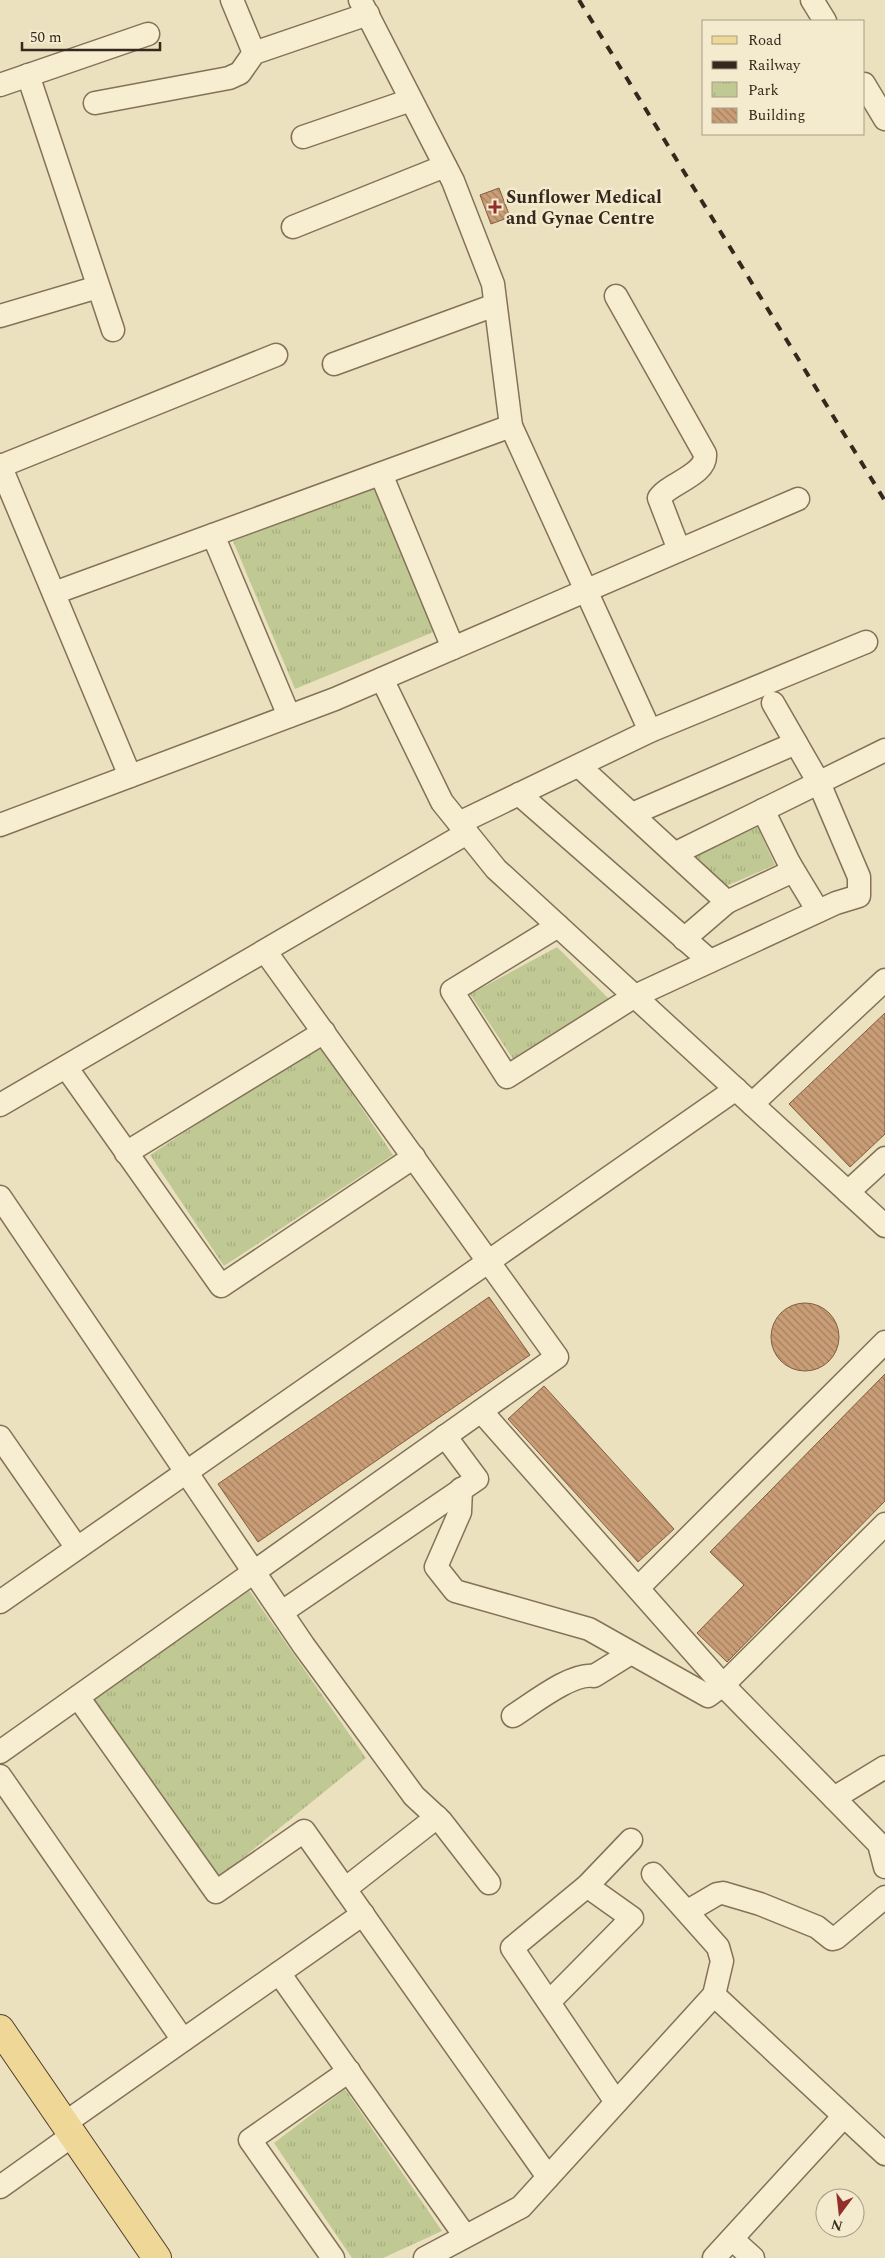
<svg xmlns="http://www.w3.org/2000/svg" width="885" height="2258" font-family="Spectral,serif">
<defs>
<pattern id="park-tufts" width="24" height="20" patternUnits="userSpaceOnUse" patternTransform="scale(1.25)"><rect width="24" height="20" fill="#c0c994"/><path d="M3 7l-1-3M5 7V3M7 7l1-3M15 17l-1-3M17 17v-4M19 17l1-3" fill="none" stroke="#a6ad7f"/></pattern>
<pattern id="building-back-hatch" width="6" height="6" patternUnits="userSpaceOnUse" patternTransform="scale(1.25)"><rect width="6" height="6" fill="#c99d76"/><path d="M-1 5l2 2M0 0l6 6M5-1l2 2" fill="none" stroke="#a48060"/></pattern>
</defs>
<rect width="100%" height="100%" fill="#ece1bf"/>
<g fill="url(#park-tufts)">
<polygon points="374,483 436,631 295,689 233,541"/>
<polygon points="757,825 775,865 724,887 692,853"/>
<polygon points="557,947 609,999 513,1059 470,994"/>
<polygon points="319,1044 393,1155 224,1266 150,1155"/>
<polygon points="249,1590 366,1758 218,1878 94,1700"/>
<polygon points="345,2089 442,2231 383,2258 352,2258 274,2143"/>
</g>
<g fill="url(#building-back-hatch)" stroke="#825d3f">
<polygon points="499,188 510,217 491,224 480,195"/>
<polygon points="885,1013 885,1134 850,1167 789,1104"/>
<polygon points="489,1297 530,1355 258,1542 218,1484"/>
<circle cx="805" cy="1337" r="34"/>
<polygon points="885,1374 885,1501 727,1662 697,1633 744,1585 710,1552"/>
<polygon points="544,1386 674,1529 638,1562 508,1419"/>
</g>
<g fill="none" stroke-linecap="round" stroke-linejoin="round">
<defs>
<g id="minor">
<polyline points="232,0 254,53"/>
<polyline points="360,0 453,181 493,284 511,426 650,731"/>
<polyline points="812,0 825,21"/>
<polyline points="28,75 113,330"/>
<polyline points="864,84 885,119"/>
<polyline points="0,85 148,34"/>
<polyline points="95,103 229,78 240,73 254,53 368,14"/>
<polyline points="303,137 411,100"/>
<polyline points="293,227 445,166"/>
<path d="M 616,296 L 705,454 C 707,475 669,483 659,498 L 679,550"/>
<polyline points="0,316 98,287"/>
<polyline points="334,364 495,305"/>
<polyline points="0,465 130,776"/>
<polyline points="1,466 276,355"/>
<polyline points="381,474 453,648"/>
<polyline points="213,535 289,716"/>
<polyline points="54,593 511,426"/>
<polyline points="382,679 442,802 496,869 885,1226"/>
<polyline points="579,766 727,902"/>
<polyline points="519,794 710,961"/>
<polyline points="632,814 796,743"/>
<polyline points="459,823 650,731 866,642"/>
<polyline points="0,825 335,699 798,499"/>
<polyline points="676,853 885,750"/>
<polyline points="789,863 818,911"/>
<polyline points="558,926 452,991 507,1077 635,996 836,903 859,896 859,877 819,783 773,703"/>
<polyline points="684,939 727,902 793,871 763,810"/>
<polyline points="66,1067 221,1286 414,1157"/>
<polyline points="752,1104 885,980"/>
<polyline points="0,1105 467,833"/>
<polyline points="126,1153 324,1032"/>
<polyline points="848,1192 885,1158"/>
<polyline points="0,1197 304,1646 414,1796 441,1821 489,1883"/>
<polyline points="481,1411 723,1685 879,1844 885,1867"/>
<polyline points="0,1437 77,1548"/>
<polyline points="461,1489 460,1512 436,1567 455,1591 589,1629 708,1696 723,1685 885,1524"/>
<polyline points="638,1588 885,1342"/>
<polyline points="0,1602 736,1089"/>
<polyline points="282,1612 477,1479 445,1436"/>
<polyline points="78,1697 216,1892 304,1831 548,2177"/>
<path d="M 513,1716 C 532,1704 572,1672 594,1676 L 631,1653"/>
<polyline points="0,1752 557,1357 265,951"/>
<polyline points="0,1776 183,2040"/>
<polyline points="834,1798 885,1767"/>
<polyline points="345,1889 437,1817"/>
<polyline points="688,1911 717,1894 723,1893 760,1904 817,1927 832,1939 836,1938 885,1897"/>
<polyline points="279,1973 465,2236"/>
<polyline points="714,1995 885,2154"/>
<polyline points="549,2002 632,1918 587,1886"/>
<polyline points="616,2102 512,1948 587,1886 631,1840"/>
<polyline points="65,2123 363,1914"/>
<polyline points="0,2187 73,2135"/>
<polyline points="732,2239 753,2258"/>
<polyline points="333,2258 250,2140 349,2071"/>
<polyline points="425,2258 521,2207 714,1995 722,1961 718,1947 653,1874"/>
<polyline points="714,2258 844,2116"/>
</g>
<polyline id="major" points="0,2029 157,2258"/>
</defs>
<use href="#minor" stroke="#847258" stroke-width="25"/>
<use href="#major" stroke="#51402d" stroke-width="30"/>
<use href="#minor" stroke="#f7eed2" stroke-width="22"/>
<use href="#major" stroke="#efd897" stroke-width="28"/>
<polyline stroke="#34291c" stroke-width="4" stroke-dasharray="9 9" stroke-linecap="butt" points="579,0 885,501"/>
</g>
<path fill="#912f2a" stroke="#f4ebce" stroke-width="2" d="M492.5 199.5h5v5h5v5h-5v5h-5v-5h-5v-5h5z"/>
<g text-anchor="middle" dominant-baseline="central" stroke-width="5" stroke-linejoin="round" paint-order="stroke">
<g font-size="18" font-weight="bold" fill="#34291c" stroke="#f4ebce" text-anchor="start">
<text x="506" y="197">Sunflower Medical<tspan x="506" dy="21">and Gynae Centre</tspan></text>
</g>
</g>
<rect x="702" y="20" width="162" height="115" fill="#f4ebce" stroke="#a79d87"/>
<rect x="712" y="36" width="25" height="8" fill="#efd897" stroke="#a79d87"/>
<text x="748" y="45" font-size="15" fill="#34291c">Road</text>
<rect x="712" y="61" width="25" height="8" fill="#34291c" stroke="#a79d87"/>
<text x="748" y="70" font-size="15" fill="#34291c">Railway</text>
<rect x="712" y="82" width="25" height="15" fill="url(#park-tufts)" stroke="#a79d87"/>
<text x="748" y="95" font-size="15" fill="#34291c">Park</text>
<rect x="712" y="108" width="25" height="15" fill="url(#building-back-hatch)" stroke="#a79d87"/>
<text x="748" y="120" font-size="15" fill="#34291c">Building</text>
<g transform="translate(840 2213) rotate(195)"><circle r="24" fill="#f4ebce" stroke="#a79d87"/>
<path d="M0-4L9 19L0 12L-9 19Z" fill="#912f2a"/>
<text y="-8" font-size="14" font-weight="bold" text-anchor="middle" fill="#34291c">N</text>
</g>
<path d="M22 42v8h138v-8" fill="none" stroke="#34291c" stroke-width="2.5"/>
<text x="30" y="42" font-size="15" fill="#34291c" stroke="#f4ebce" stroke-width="4" paint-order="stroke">50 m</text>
</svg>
